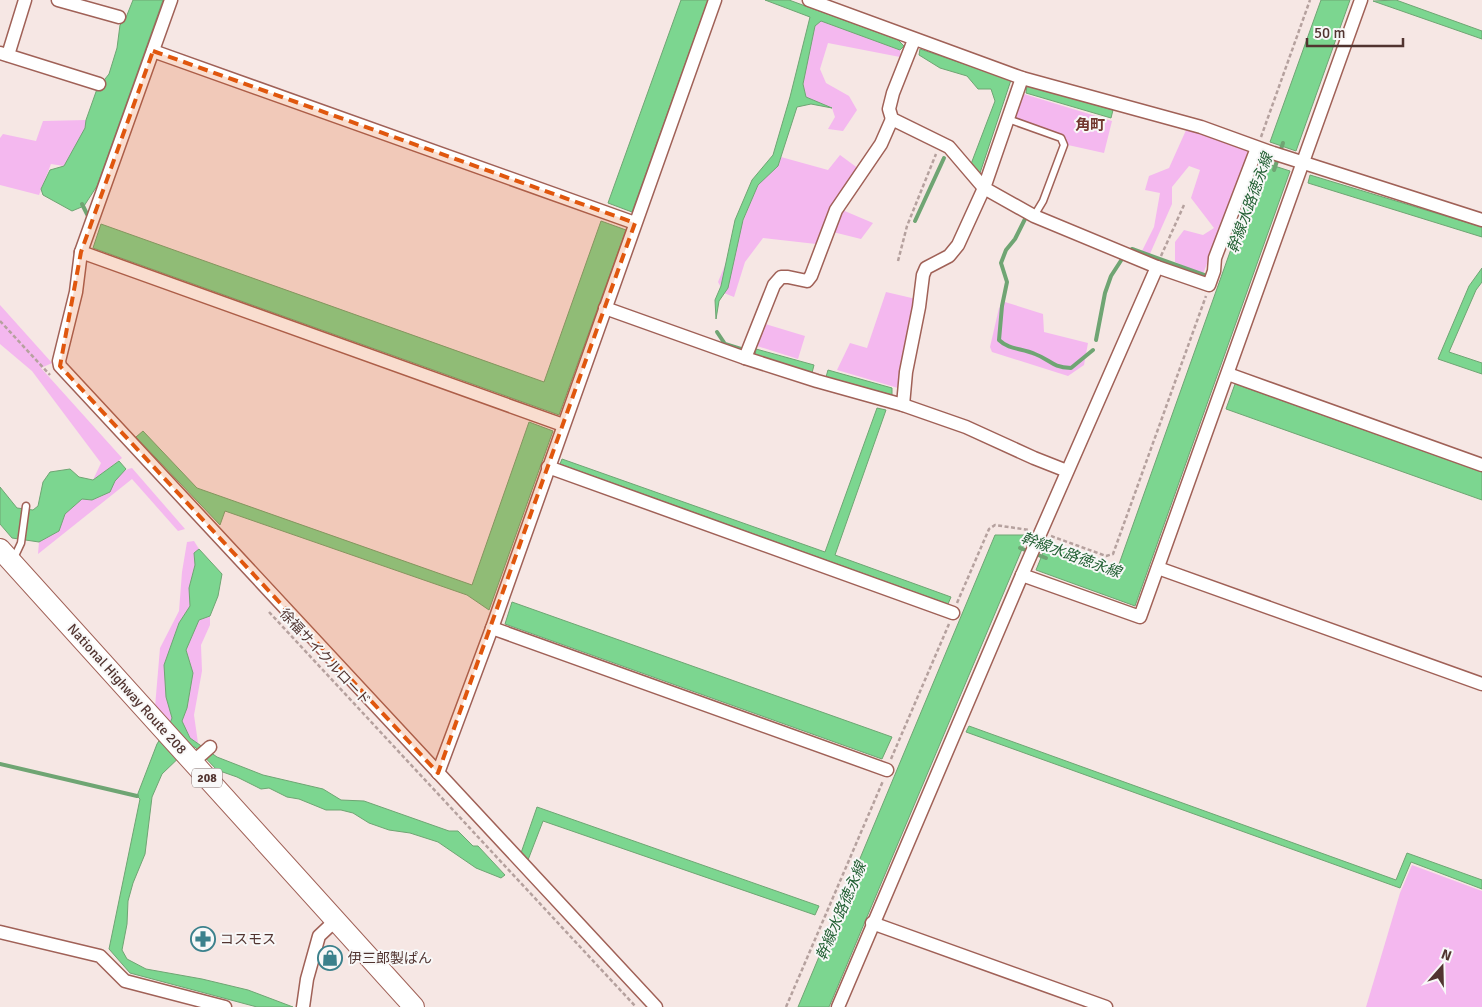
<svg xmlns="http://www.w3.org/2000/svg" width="1482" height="1007" font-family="Signika,'Noto Sans JP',sans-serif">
<rect width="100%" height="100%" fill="#f6e7e4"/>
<g fill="#f4b8ef">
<polygon points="821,21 900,50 900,57 828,43 820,69 826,83 849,96 857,110 843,131 828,129 835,117 832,108 806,97 803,84 815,26"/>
<polygon points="1024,94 1112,121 1104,153 1068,145 1062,135 1015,118"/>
<polygon points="86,120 86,128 64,166 51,164 39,195 0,185 0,138 3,134 36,141 43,121"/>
<polygon points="1187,128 1251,151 1203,274 1175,262 1175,242 1184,230 1203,235 1214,228 1191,198 1200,170 1189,166 1172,187 1172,204 1149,256 1142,251 1154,227 1160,193 1145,190 1149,176 1169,168"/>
<polygon points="840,155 859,169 840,209 873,223 861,239 825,230 816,244 763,238 745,262 734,297 724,293 718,282 758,185 778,166 781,157 828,170"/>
<polygon points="886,292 916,299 898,388 837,370 850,343 867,348"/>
<polygon points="1005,302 1043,314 1044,332 1088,343 1084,365 1068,376 992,352 990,347 999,308"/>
<polygon points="0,305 52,363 41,368 122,458 93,480 101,463 32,371 0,344"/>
<polygon points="762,323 805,336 798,359 754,345"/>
<path d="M 132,468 L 185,529 L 178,531 L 132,479 L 38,554 L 39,542 L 59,531 L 65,514 L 82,499 C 117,503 109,473 132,468 Z"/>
<polygon points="194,541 199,549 194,553 195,565 189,588 190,606 179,623 166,697 172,718 170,723 155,707 160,648 179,611 182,572 187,542"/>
<polygon points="210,616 210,625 201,645 202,671 194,715 198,743 190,738 182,721 187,708 193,673 186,650 199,620"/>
<polygon points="1412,865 1482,891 1482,1007 1366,1007 1400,893"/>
</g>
<g fill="#7cd690" stroke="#6fa573">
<polygon points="133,0 163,0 97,186 84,206 72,211 43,195 41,189 50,170 64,166 85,128 86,120 97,89 109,74 117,48 120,25 125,20"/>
<polygon points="681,0 708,0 632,212 608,203"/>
<polygon points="765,0 789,0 898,40 904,46 900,50 821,21 815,26 803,84 806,97 832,108 811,104 797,107 778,166 758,185 743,220 728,288 719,301 716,319 715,300 721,286 735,220 752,180 773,155 790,97 810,17"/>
<polygon points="1321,0 1350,0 1296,151 1270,142"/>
<polygon points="1396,0 1482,31 1482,39 1373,1"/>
<polygon points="920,49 1011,80 980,173 971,164 995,101 991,89 978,89 967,76 940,68 919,55"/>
<polygon points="1027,85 1113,110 1111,118 1026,93"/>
<polygon points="1262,162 1290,171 1135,606 1036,570 1047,543 1118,567"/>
<polygon points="1310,175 1482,227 1482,237 1308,183"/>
<polygon points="601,221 626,230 559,415 93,248 101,224 544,382"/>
<polygon points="1482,268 1482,282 1476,290 1449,352 1482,363 1482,374 1438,359 1469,286"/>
<polygon points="756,349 814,365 812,373 755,356"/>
<polygon points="828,370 892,388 892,395 826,377"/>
<polygon points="1235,384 1482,472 1482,500 1226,409"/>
<polygon points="877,408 886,410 835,555 951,597 948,604 560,464 562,459 825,552"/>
<polygon points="529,422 553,431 489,610 467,595 225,511 220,525 136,437 143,431 197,488 472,585"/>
<polygon points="119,461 126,469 115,481 110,492 92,500 82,499 65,514 59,531 39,542 12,538 0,524 0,487 17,508 33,510 38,506 43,482 50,472 70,469 79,477 93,480"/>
<polygon points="995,535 1028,535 829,1007 798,1007"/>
<polygon points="199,549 222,574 218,596 210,616 199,620 186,650 193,673 187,708 182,721 190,738 217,757 263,775 323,789 341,800 364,801 449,831 458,831 473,846 478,846 505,875 501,878 476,868 438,842 410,833 389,830 369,823 353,813 341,810 326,810 299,799 287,797 269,788 261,789 237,777 217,770 195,747 189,748 162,774 152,797 145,854 133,883 128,901 127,924 122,950 127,959 146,969 202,979 248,990 293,1007 257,1007 130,973 109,949 140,799 137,796 157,744 170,723 172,718 166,697 164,665 179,623 190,606 189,588 195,565 194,553"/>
<polygon points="512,602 892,737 882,759 505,624"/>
<polygon points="969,726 1396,880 1407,853 1482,880 1482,889 1411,862 1400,888 966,732"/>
<polygon points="537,807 819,906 815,915 543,821 528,860 521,853"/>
</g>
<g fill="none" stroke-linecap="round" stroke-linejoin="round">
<g stroke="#6fa573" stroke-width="4">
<polyline points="1274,170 1283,143"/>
<polyline points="82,204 90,220"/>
<path d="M 1025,219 L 1015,239 L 1006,250 L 1001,263 L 1007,282 L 1002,306 L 999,340 C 1009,350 1022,348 1035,354 C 1051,360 1051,367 1071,368 L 1093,350"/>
<polyline points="915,221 944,158"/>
<polyline points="1132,249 1204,275"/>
<polyline points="717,332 725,344 744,350"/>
<polyline points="1096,340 1105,293 1111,276 1122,259"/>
<polyline points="1020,548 1046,558"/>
<polyline points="0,764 137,796"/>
</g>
<defs>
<g id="service">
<polyline points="1008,119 1061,138 1064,145 1043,201 1034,216"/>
<polyline points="14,558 21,543 26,506"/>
</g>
<g id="minor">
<polyline points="58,0 119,17"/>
<polyline points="171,0 81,252 76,292 59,361 60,366 656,1007"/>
<polyline points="809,0 1022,78 1201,127 1273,153 1482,220"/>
<polyline points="914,40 893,93 889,109 892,119 949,147 984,188 1034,216 1157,267 1209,285 1214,271 1215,258 1257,148"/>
<polyline points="153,51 635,223"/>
<polyline points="0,53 99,84"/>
<polyline points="8,55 25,0"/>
<polyline points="81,252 563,425"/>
<polyline points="605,308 745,358 817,381 903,405 966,427 1034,458 1067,471"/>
<polyline points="745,358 774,285 781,277 788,277 807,281 811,276 836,210 881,144 892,119"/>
<polyline points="1228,374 1482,465"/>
<polyline points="903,405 906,372 919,307 923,275 926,268 949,256 958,245 984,188 1022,78"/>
<polyline points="548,467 953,613"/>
<polyline points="1158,568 1482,684"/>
<polyline points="1022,575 1157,267"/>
<polyline points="492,628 887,770"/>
<polyline points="193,762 210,747"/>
<polyline points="438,773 492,628 715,0"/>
<polyline points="872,923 1106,1007"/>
<polyline points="0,932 100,956 125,981 225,1007"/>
<polyline points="303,1007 307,979 319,936 336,920"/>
<polyline points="838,1007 1022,575 1140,617 1361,0"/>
</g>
<polyline id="trunk" points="0,549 414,1007"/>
</defs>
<use href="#service" stroke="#a06157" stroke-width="9"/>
<use href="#minor" stroke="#a06157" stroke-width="15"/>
<use href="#trunk" stroke="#a06157" stroke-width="22"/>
<g stroke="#b5a19e" stroke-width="2.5" stroke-dasharray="4 2.5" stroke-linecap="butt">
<polyline points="1261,137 1310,0"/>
<polyline points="1161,256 1184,205"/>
<polyline points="898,261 907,226 936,154"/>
<polyline points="0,321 50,375"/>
<polyline points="1051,536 1106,556 1113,554 1206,296"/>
<polyline points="957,603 989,529 995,525 1029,530"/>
<polyline points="269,612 636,1007"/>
<polyline points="891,759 949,624"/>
<polyline points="786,1007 883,781"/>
</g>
<use href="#service" stroke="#fff" stroke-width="6"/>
<use href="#minor" stroke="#fff" stroke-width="12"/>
<use href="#trunk" stroke="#fff" stroke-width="20"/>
</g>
<path fill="#e0570e" fill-opacity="0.2" stroke="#e0570e" stroke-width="4" stroke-dasharray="10 6" stroke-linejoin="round" d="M 153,51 L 635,223 L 438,773 L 60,366 L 81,252 Z"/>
<defs>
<symbol id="pharmacy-ring" viewBox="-11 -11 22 22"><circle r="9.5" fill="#f8f8f8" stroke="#3b818c" stroke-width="1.5"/><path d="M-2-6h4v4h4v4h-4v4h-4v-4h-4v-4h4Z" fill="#3b818c"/></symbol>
<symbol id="shop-ring" viewBox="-11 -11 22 22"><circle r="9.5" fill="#f8f8f8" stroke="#3b818c" stroke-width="1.5"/><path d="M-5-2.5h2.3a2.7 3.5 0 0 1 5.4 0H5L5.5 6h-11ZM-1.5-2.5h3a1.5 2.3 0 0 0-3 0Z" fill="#3b818c"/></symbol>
</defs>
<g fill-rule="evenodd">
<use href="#pharmacy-ring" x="189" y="925" width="28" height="28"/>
<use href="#shop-ring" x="316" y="944" width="28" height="28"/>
</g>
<g text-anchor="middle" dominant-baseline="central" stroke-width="4" stroke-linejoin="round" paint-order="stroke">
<rect fill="#f8f8f8" stroke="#836f6c" stroke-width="1" x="192" y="768.5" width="30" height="19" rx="4"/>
<g font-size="12" font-weight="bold" fill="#513430">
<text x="207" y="778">208</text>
</g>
<g font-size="14" fill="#513430" stroke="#f8f8f8">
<text transform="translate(325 657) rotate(47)">徐福サイクルロード</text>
<text transform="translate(127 689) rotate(48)">National Highway Route 208</text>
</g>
<g font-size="14" fill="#513430" stroke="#f8f8f8" text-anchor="start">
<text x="220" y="939">コスモス</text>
<text x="348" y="958">伊三郎製ぱん</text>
</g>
<g font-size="15" font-weight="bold" fill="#71372f" stroke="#f8f8f8">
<text x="1090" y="125">角町</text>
</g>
<g font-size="15" font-style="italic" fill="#205e31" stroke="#f8f8f8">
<text transform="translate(1250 203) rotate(-70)">幹線水路徳永線</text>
<text transform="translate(1071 555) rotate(20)">幹線水路徳永線</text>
<text transform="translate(841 911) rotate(-67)">幹線水路徳永線</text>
</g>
</g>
<g transform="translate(1442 967) rotate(20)" stroke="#f8f8f8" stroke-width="4" paint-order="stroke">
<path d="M0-4L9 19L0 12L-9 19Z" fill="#513430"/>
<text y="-8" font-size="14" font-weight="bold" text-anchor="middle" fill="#513430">N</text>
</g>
<path d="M1307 38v8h96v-8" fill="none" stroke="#513430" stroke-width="2.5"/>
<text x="1314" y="38" font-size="15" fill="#513430" stroke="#f8f8f8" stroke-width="4" paint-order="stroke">50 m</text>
</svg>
